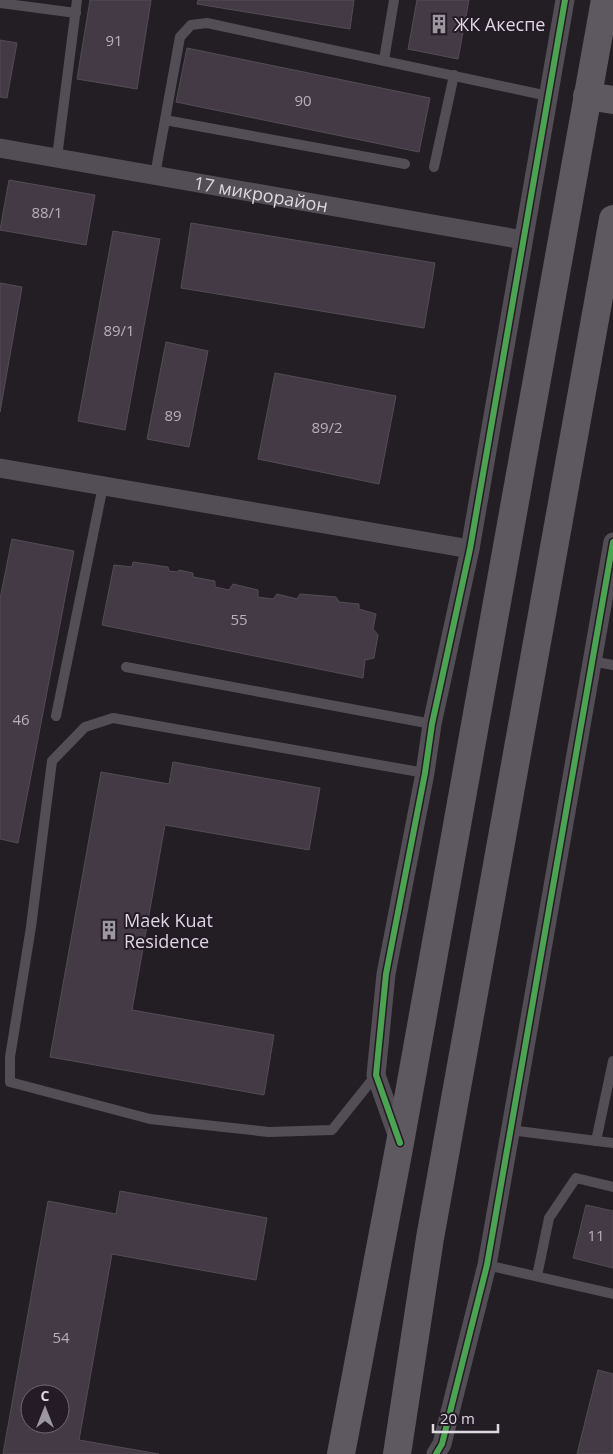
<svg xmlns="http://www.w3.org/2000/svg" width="613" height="1454" font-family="'Open Sans',sans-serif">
<rect width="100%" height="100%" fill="#231e24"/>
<g fill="#433a46" stroke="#524d53" fill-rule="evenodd">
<polygon points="90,0 151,0 137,89 77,79"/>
<polygon points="198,0 354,0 350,29 197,4"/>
<polygon points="417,0 469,0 458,59 408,49"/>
<polygon points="0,40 17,43 7,98 0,97"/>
<polygon points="187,48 430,98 419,152 176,102"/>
<polygon points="9,180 95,195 86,245 0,230"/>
<polygon points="191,223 435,263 424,328 181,288"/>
<polygon points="113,231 160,239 125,430 78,421"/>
<polygon points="0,283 22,287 0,412"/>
<polygon points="166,342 208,351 189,447 147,439"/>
<polygon points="275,373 396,396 379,484 258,459"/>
<polygon points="12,539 74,551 18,843 0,839 0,599"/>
<polygon points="133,562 168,567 169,571 177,572 179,570 193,573 193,577 215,581 215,587 229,590 233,584 258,590 258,597 273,599 277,594 297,599 300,594 336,597 339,602 359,604 359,609 376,614 373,629 378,635 374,658 365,660 363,678 102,625 114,565 132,567"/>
<polygon points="173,762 320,788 309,850 165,825 132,1010 274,1035 264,1095 50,1057 101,772 169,784"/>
<path d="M 120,1191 L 267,1218 L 256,1280 L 112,1254 L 79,1440 L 159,1454 L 3,1454 L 48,1201 L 116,1214 ZM 30,1394 L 60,1394 L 60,1424 L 30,1424 Z"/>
<polygon points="586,1205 613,1211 613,1268 573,1258"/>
<polygon points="598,1370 613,1374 613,1454 577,1454"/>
</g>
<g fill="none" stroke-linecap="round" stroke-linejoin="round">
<g stroke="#534e55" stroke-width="10">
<polyline points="0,3 76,13"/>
<polyline points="384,60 394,0"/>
<polyline points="165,120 405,164"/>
<polyline points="57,157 77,0"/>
<polyline points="434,167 454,75"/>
<polyline points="155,175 180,37 191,25 207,23 548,96"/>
<polyline points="592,661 613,665"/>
<polyline points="126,667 432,724"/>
<polyline points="56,716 103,486"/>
<polyline points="376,1075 332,1130 269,1132 150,1119 10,1082 10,1057 31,927 52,761 85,727 113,718 425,773"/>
<polyline points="510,1130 613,1143"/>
<polyline points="596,1141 613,1061"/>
<polyline points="487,1265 613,1294"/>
<polyline points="537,1276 549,1218 576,1178 613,1187"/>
</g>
<g stroke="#534e55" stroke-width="19">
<path id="s1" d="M 0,148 L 523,240"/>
<polyline points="0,468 470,549"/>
<polyline points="399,1140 376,1075 386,974 425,773 432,724 470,549 565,0"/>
<polyline points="436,1454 442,1444 487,1265 613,542"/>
</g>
<g stroke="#5e5961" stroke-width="28">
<polyline points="587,96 613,100"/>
<polyline points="341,1454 400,1143 605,0"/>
<polyline points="397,1454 430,1238 613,219"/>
</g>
<defs>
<g id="cycleway">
<polyline points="400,1143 376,1075 386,974 425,773 432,724 470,549 565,0"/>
<polyline points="436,1454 442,1444 487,1265 613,542"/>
</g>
</defs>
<use href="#cycleway" stroke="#241b27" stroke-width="9"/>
<use href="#cycleway" stroke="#4ca352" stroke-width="6"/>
</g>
<defs>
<symbol id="building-bare" viewBox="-9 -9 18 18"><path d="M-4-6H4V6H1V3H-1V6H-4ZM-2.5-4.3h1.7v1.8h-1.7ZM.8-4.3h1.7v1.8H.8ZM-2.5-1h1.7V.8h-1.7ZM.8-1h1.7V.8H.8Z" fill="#9d979f" stroke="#241b27" stroke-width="2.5" paint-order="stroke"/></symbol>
</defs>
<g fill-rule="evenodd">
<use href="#building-bare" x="425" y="10" width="28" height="28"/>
<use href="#building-bare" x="95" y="916" width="28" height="28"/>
</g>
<g text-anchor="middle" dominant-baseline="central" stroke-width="4" stroke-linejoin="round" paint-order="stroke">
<g font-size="15" fill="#b7b0ba">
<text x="114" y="40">91</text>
<text x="303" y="100">90</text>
<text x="47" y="212">88/1</text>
<text x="119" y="330">89/1</text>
<text x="173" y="415">89</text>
<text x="327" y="427">89/2</text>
<text x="239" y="619">55</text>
<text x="21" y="719">46</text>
<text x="596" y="1235">11</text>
<text x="61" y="1337">54</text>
</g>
<g font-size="18" fill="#ded8e1" stroke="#241b27" text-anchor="start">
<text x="454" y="24">ЖК Акеспе</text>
<text x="124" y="920">Maek Kuat<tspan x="124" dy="21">Residence</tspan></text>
</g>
<g font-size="18" fill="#ded8e1" stroke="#241b27">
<text stroke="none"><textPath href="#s1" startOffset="265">17 микрорайон</textPath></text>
</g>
</g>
<g transform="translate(45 1409)"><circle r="24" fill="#241b27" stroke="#6e6771"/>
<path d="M0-4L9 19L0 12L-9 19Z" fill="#9d979f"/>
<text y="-8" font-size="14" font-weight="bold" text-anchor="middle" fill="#ded8e1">С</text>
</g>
<path d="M433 1424v8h65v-8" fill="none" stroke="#ded8e1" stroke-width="2.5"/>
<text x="440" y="1424" font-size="15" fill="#ded8e1" stroke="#241b27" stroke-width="4" paint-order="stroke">20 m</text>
</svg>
